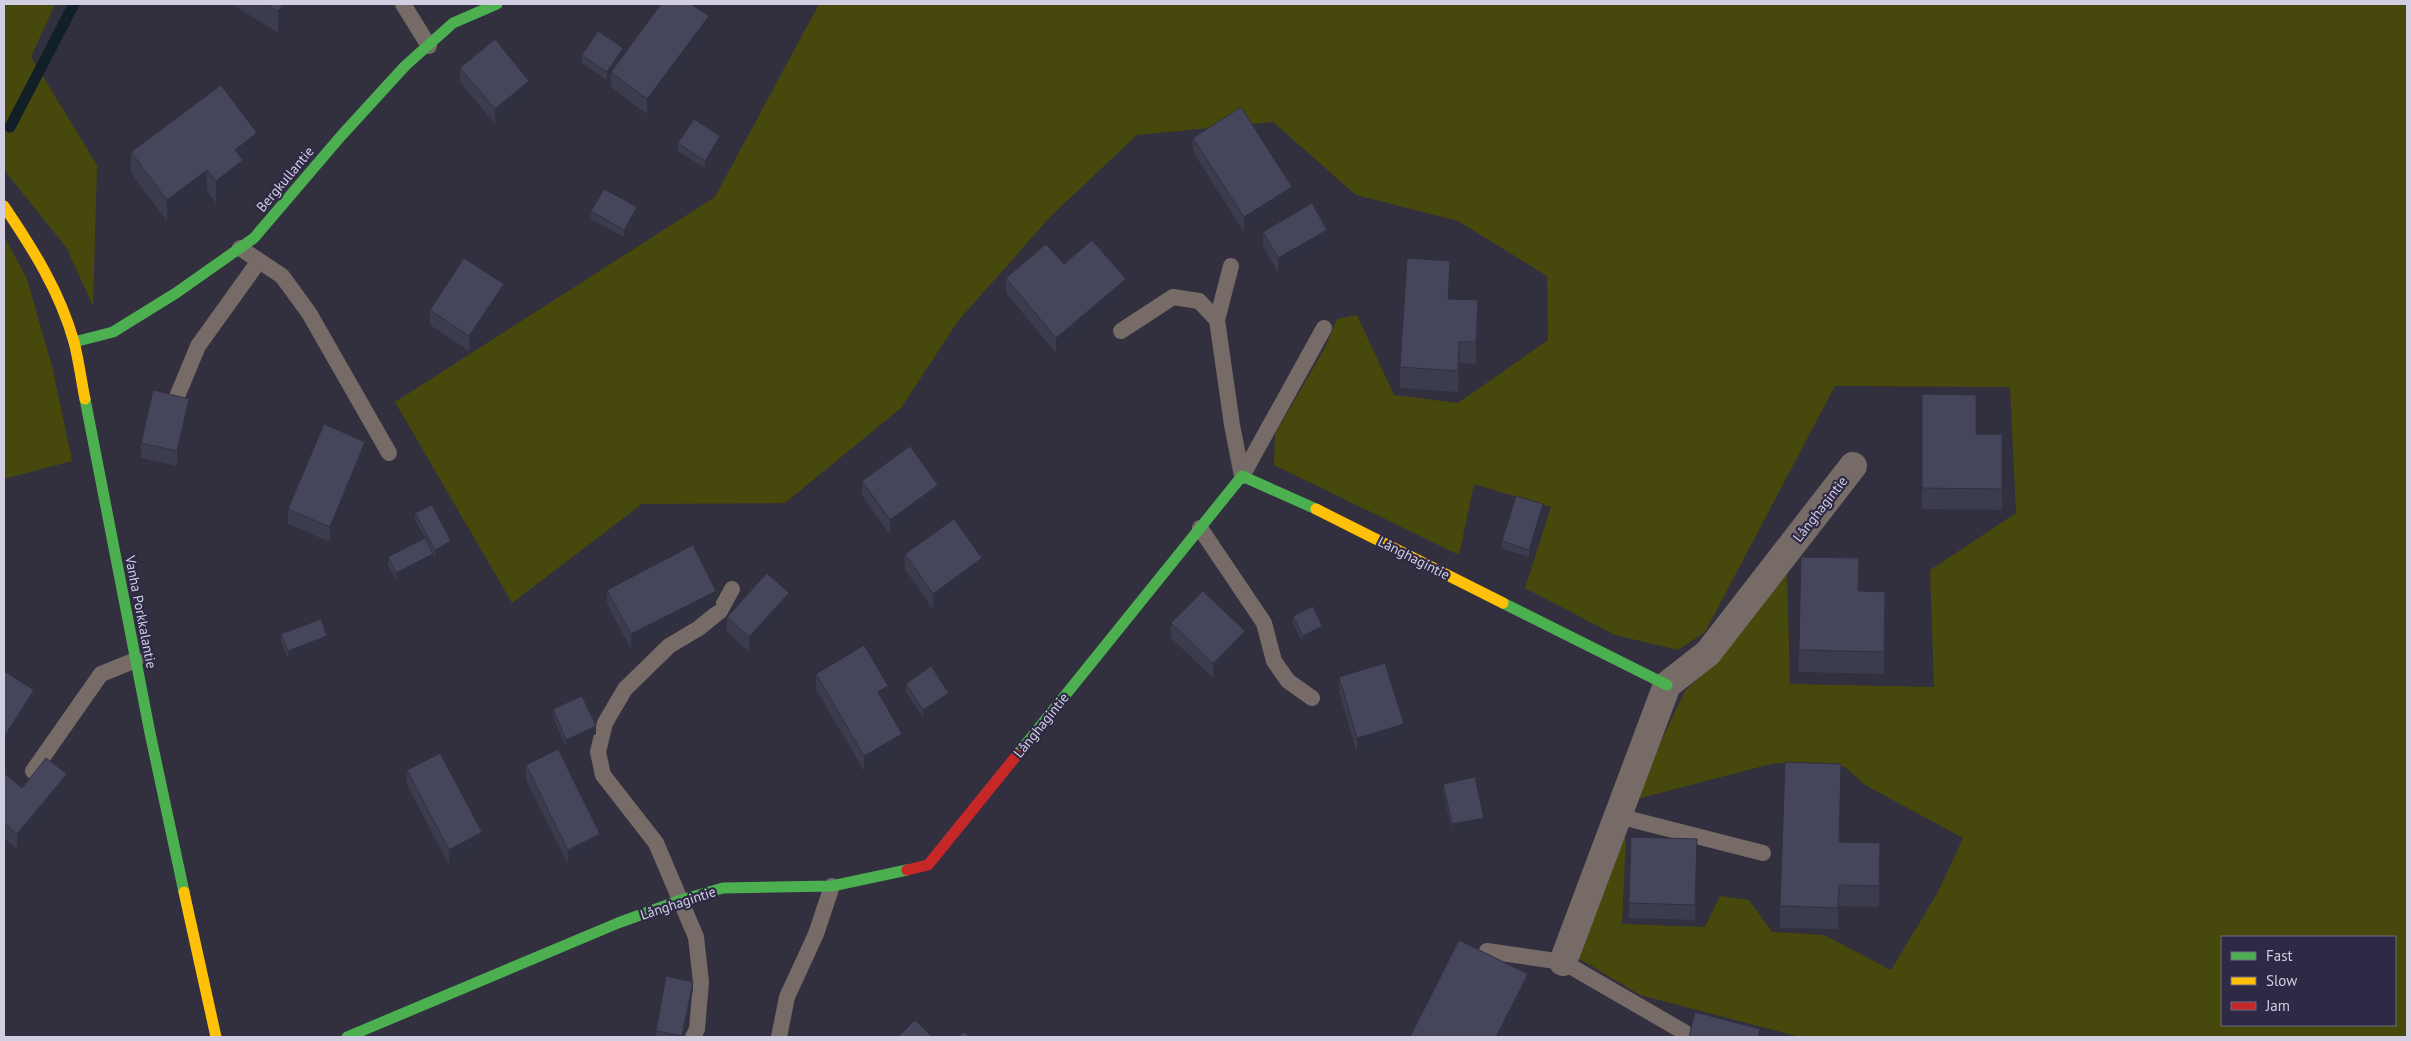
<svg xmlns="http://www.w3.org/2000/svg" width="2411" height="1041" font-family="'PT Sans',sans-serif">
<rect width="100%" height="100%" fill="#322f3f"/>
<g fill="#47480b" fill-rule="evenodd">
<polygon points="4,4 55,4 31,57 97,165 93,306 66,247 4,170"/>
<path d="M 819,4 L 2407,4 L 2407,1037 L 1800,1037 L 1640,995 L 1578,958 L 1617,834 L 1626,838 L 1622,924 L 1705,927 L 1720,896 L 1749,900 L 1772,932 L 1824,935 L 1891,970 L 1938,892 L 1963,838 L 1865,785 L 1845,767 L 1775,763 L 1633,800 L 1685,691 L 1724,654 L 1787,573 L 1790,684 L 1934,687 L 1930,570 L 2016,513 L 2010,387 L 1835,386 L 1705,632 L 1678,650 L 1615,635 L 1525,588 L 1551,507 L 1474,484 L 1459,555 L 1274,465 L 1275,434 L 1325,348 L 1337,319 L 1357,315 L 1394,395 L 1458,403 L 1548,340 L 1547,276 L 1458,221 L 1356,195 L 1273,122 L 1137,135 L 1051,216 L 958,321 L 901,408 L 785,503 L 642,504 L 512,603 L 395,402 L 715,197 ZM 2222,937 L 2395,937 L 2395,1025 L 2222,1025 Z"/>
<polygon points="4,236 27,279 53,370 72,461 4,479"/>
</g>
<g fill="none" stroke-linecap="round" stroke-linejoin="round">
<polyline stroke="#111f27" stroke-width="11" points="10,127 74,4"/>
<g stroke="#776b67" stroke-width="16">
<polyline points="403,4 429,46"/>
<polyline points="240,248 282,276 309,313 389,453"/>
<polyline points="1217,320 1231,266"/>
<polyline points="1121,331 1173,297 1199,301 1217,320 1232,425 1242,476"/>
<polyline points="176,399 198,346 259,261"/>
<polyline points="1242,476 1324,328"/>
<polyline points="1200,528 1264,623 1274,661 1288,681 1312,698"/>
<polyline points="33,771 101,674 136,660"/>
<polyline points="1618,816 1763,853"/>
<polyline points="1487,951 1563,962 1684,1032"/>
<polyline points="693,1037 697,1029 701,982 696,937 656,843 603,775 598,752 605,723 625,689 669,646 699,628 720,611 732,589"/>
<polyline points="779,1037 787,997 816,934 832,886"/>
</g>
<polyline stroke="#776b67" stroke-width="28" points="1563,962 1667,685 1708,653 1853,466"/>
<g stroke="#4caf50" stroke-width="11">
<polyline points="74,342 113,332 176,293 254,238 341,136 405,66 453,23 497,4"/>
<polyline points="85,399 150,733 184,892"/>
<polyline points="1503,603 1667,685"/>
<polyline points="1017,755 1242,476 1316,509"/>
<polyline points="347,1037 618,923 681,900 723,888 832,886 907,870"/>
</g>
<g stroke="#ffc107" stroke-width="11">
<path d="M 4,206 C 33,249 60,292 74,342 C 79,361 81,380 85,399"/>
<polyline points="1316,509 1503,603"/>
<polyline points="184,892 216,1037"/>
</g>
<polyline stroke="#c62828" stroke-width="11" points="907,870 928,865 1017,755"/>
</g>
<g fill="#3b3c4e">
<polygon points="232,4 296,4 278,33"/>
<polygon points="709,31 647,114 611,87 611,74 607,80 582,63 582,55 623,55"/>
<polygon points="460,68 529,96 495,124 460,82"/>
<polygon points="1193,138 1292,202 1244,232 1193,152"/>
<polygon points="678,143 720,143 705,168 678,151"/>
<polygon points="131,152 257,155 243,166 243,182 216,203 207,191 167,221 131,173"/>
<polygon points="591,211 637,214 624,237 591,219"/>
<polygon points="1263,232 1327,245 1278,273 1263,246"/>
<polygon points="1064,264 1126,294 1056,353 1006,293 1006,278"/>
<polygon points="1450,282 1449,299 1478,322 1476,364 1459,363 1458,392 1400,388 1400,367"/>
<polygon points="504,299 469,351 430,325 430,310"/>
<polygon points="1922,394 1976,434 2002,434 2002,510 1922,509"/>
<polygon points="189,414 177,466 141,458 141,443"/>
<polygon points="365,456 330,542 288,524 288,509"/>
<polygon points="862,481 938,500 890,535 862,495"/>
<polygon points="1543,512 1529,557 1502,549 1502,541"/>
<polygon points="415,513 451,549 435,558 433,555 433,562 396,581 388,565 388,557 425,538 415,520"/>
<polygon points="905,554 982,573 933,609 905,569"/>
<polygon points="1859,579 1859,591 1885,613 1884,674 1799,672 1799,650"/>
<polygon points="607,590 716,605 631,649 607,604"/>
<polygon points="789,608 749,652 727,632 727,617"/>
<polygon points="1293,616 1322,634 1303,643 1293,624"/>
<polygon points="1171,623 1245,646 1213,678 1171,638"/>
<polygon points="281,634 327,644 288,659 281,641"/>
<polygon points="816,674 888,701 884,703 902,749 864,771 816,689"/>
<polygon points="1339,677 1404,739 1357,753 1339,692"/>
<polygon points="906,684 949,700 923,718 906,691"/>
<polygon points="553,709 596,734 566,747 553,717"/>
<polygon points="526,765 600,849 568,864 526,780"/>
<polygon points="407,770 482,847 449,865 407,785"/>
<polygon points="4,775 22,788 67,789 17,849 4,838"/>
<polygon points="1443,784 1484,825 1452,832 1443,792"/>
<polygon points="1841,785 1840,842 1880,864 1879,907 1839,906 1838,929 1780,928 1780,906"/>
<polygon points="1697,854 1695,920 1629,918 1629,903"/>
<polygon points="693,989 683,1037 656,1037 656,1031"/>
</g>
<g fill="#303140">
<polygon points="283,4 296,4 278,33 278,11"/>
<polygon points="709,16 709,31 647,114 647,99"/>
<polygon points="623,48 623,55 611,72 611,74 607,80 607,72"/>
<polygon points="529,81 529,96 495,124 495,109"/>
<polygon points="257,133 257,155 243,166 243,182 216,203 216,181 235,150"/>
<polygon points="720,136 720,143 705,168 705,161"/>
<polygon points="207,170 207,191 167,221 167,200"/>
<polygon points="1292,187 1292,202 1244,232 1244,217"/>
<polygon points="637,207 637,214 624,237 624,230"/>
<polygon points="1327,230 1327,245 1278,273 1278,258"/>
<polygon points="1450,261 1450,282 1448,320 1448,299"/>
<polygon points="1126,279 1126,294 1056,353 1056,338"/>
<polygon points="504,284 504,299 469,351 469,336"/>
<polygon points="1478,300 1478,322 1476,364 1476,342"/>
<polygon points="1459,342 1459,363 1458,392 1458,371"/>
<polygon points="189,399 189,414 177,466 177,451"/>
<polygon points="365,442 365,456 330,542 330,527"/>
<polygon points="938,485 938,500 890,535 890,520"/>
<polygon points="1543,504 1543,512 1529,557 1529,550"/>
<polygon points="451,541 451,549 435,558 435,550"/>
<polygon points="433,554 433,562 396,581 396,573"/>
<polygon points="982,558 982,573 933,609 933,594"/>
<polygon points="716,591 716,605 631,649 631,634"/>
<polygon points="789,593 789,608 749,652 749,637"/>
<polygon points="1322,626 1322,634 1303,643 1303,636"/>
<polygon points="1245,631 1245,646 1213,678 1213,664"/>
<polygon points="327,636 327,644 288,659 288,651"/>
<polygon points="888,686 888,701 878,707 878,692"/>
<polygon points="34,690 34,705 4,752 4,737"/>
<polygon points="949,693 949,700 923,718 923,710"/>
<polygon points="1404,724 1404,739 1357,753 1357,738"/>
<polygon points="596,726 596,734 566,747 566,740"/>
<polygon points="902,734 902,749 864,771 864,756"/>
<polygon points="1841,764 1841,785 1839,863 1839,842"/>
<polygon points="67,774 67,789 17,849 17,834"/>
<polygon points="1484,818 1484,825 1452,832 1452,824"/>
<polygon points="482,832 482,847 449,865 449,850"/>
<polygon points="600,834 600,849 568,864 568,850"/>
<polygon points="1839,885 1839,906 1838,929 1838,908"/>
<polygon points="1528,974 1528,995 1507,1037 1496,1037"/>
<polygon points="693,982 693,989 683,1037 682,1037"/>
<polygon points="5,1004 5,1019 4,1019 4,1005"/>
</g>
<g fill="#45465b" stroke="#303140">
<polygon points="266,4 283,4 278,11"/>
<polygon points="661,4 691,4 709,16 647,99 611,72"/>
<polygon points="598,31 623,48 607,72 582,55"/>
<polygon points="495,39 529,81 495,109 460,68"/>
<polygon points="221,85 257,133 235,150 243,160 216,181 207,170 167,200 131,152"/>
<polygon points="1241,107 1292,187 1244,217 1193,138"/>
<polygon points="694,119 720,136 705,161 678,143"/>
<polygon points="604,189 637,207 624,230 591,211"/>
<polygon points="1312,203 1327,230 1278,258 1263,232"/>
<polygon points="1092,240 1126,279 1056,338 1006,278 1046,244 1064,264"/>
<polygon points="464,258 504,284 469,336 430,310"/>
<polygon points="1407,258 1450,261 1448,299 1478,300 1476,342 1459,342 1458,371 1400,367"/>
<polygon points="153,390 189,399 177,451 141,443"/>
<polygon points="1922,394 1976,395 1976,434 2002,434 2002,489 1922,488"/>
<polygon points="324,424 365,442 330,527 288,509"/>
<polygon points="910,446 938,485 890,520 862,481"/>
<polygon points="1516,496 1543,504 1529,550 1502,541"/>
<polygon points="432,505 451,541 435,550 415,513"/>
<polygon points="954,519 982,558 933,594 905,554"/>
<polygon points="425,538 433,554 396,573 388,557"/>
<polygon points="693,545 716,591 631,634 607,590"/>
<polygon points="1801,557 1859,558 1858,591 1885,592 1884,652 1799,650"/>
<polygon points="767,573 789,593 749,637 727,617"/>
<polygon points="1203,591 1245,631 1213,664 1171,623"/>
<polygon points="1313,606 1322,626 1303,636 1293,616"/>
<polygon points="321,619 327,636 288,651 281,634"/>
<polygon points="864,645 888,686 878,692 902,734 864,756 816,674"/>
<polygon points="1385,663 1404,724 1357,738 1339,677"/>
<polygon points="931,666 949,693 923,710 906,684"/>
<polygon points="4,671 34,690 4,737"/>
<polygon points="582,696 596,726 566,740 553,709"/>
<polygon points="558,749 600,834 568,850 526,765"/>
<polygon points="440,753 482,832 449,850 407,770"/>
<polygon points="46,758 67,774 17,834 4,823 4,775 5,774 22,788"/>
<polygon points="1785,762 1841,764 1839,842 1880,843 1879,886 1839,885 1838,908 1780,906"/>
<polygon points="1475,777 1484,818 1452,824 1443,784"/>
<polygon points="1631,837 1697,839 1695,905 1629,903"/>
<polygon points="1459,940 1528,974 1496,1037 1410,1037"/>
<polygon points="666,976 693,982 682,1036 656,1031"/>
<polygon points="1695,1012 1760,1029 1758,1037 1689,1037"/>
<polygon points="915,1020 932,1037 898,1037"/>
<polygon points="964,1032 969,1037 958,1037"/>
</g>
<g text-anchor="middle" dominant-baseline="central" stroke-width="4.5" stroke-linejoin="round" paint-order="stroke">
<g font-size="14" fill="#d1cfe1" stroke="#2e2945">
<text transform="translate(285 179) rotate(-50)">Bergkullantie</text>
<text transform="translate(1820 509) rotate(-52)">Långhagintie</text>
<text transform="translate(1414 558) rotate(27)">Långhagintie</text>
<text transform="translate(141 612) rotate(79)">Vanha Porkkalantie</text>
<text transform="translate(1041 725) rotate(-51)">Långhagintie</text>
<text transform="translate(678 903) rotate(-18)">Långhagintie</text>
</g>
</g>
<rect width="2411" height="1041" fill="none" stroke="#d1cfe1" stroke-width="10"/>
<rect x="2221" y="936" width="175" height="90" fill="#2e2945" stroke="#6f6b83"/>
<rect x="2231" y="952" width="25" height="8" fill="#4caf50" stroke="#6f6b83"/>
<text x="2266" y="961" font-size="15" fill="#d1cfe1">Fast</text>
<rect x="2231" y="977" width="25" height="8" fill="#ffc107" stroke="#6f6b83"/>
<text x="2266" y="986" font-size="15" fill="#d1cfe1">Slow</text>
<rect x="2231" y="1002" width="25" height="8" fill="#c62828" stroke="#6f6b83"/>
<text x="2266" y="1011" font-size="15" fill="#d1cfe1">Jam</text>
</svg>
